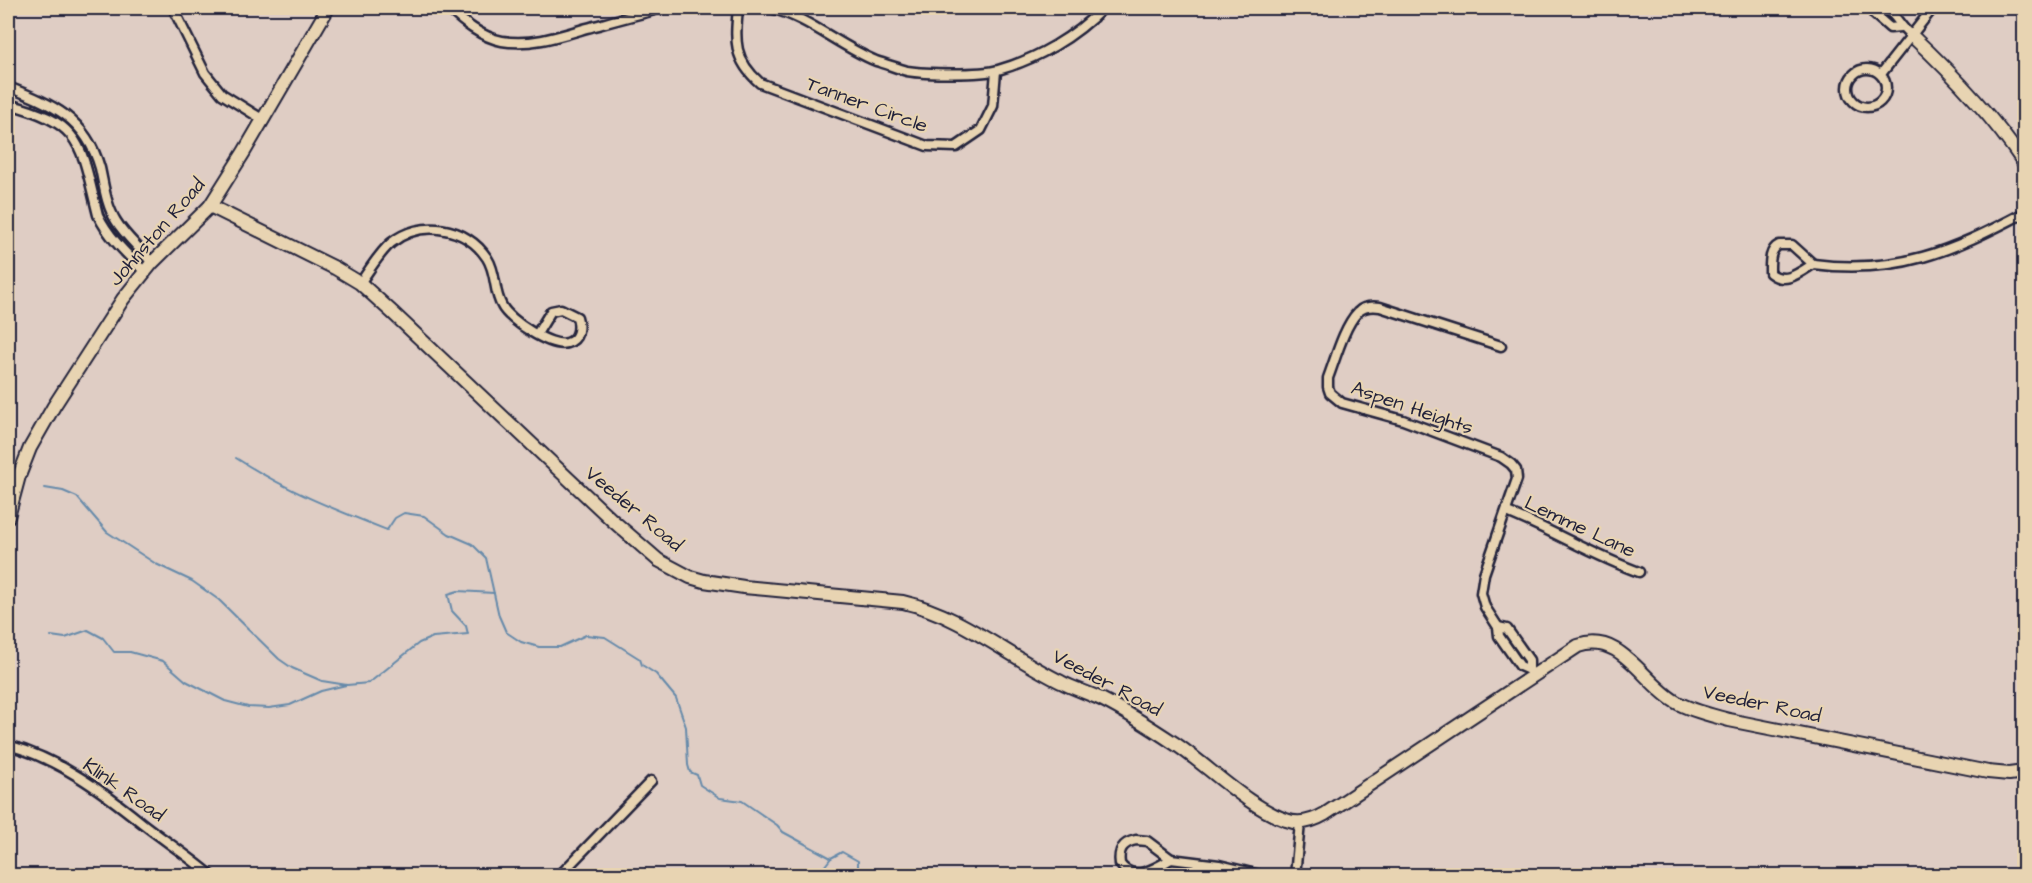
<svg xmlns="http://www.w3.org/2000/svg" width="2032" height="883" font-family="'Architects Daughter',sans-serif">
<rect width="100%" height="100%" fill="#dfcdc4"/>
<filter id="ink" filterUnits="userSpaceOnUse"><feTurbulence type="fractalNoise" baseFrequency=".0167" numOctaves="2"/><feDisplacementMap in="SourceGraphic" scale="12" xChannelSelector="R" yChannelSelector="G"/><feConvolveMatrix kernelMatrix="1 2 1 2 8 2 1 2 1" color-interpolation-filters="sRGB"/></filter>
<g filter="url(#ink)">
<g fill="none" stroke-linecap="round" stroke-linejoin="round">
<g stroke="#668aaa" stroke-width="2">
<path d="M 236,458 C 287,491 331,508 387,530 L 395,518 L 404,513 L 424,516 L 449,534 L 472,544 L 486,558 L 499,616 L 506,632 L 521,642 L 539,647 L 560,647 L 586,635 L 605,637 L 640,659 L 642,665 L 656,674 L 676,698 L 686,727 L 688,765 L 690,772 L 697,775 L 700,785 L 720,798 L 742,801 L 777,825 L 783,832 L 831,858"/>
<polyline points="45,488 63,491 77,497 107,532 156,564 192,581 219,600 279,659 292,668 322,681 347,685 369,683 419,643 433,637 468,634 466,626 452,611 448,594 458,591 494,593"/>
<polyline points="51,636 65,638 88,630 103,638 114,652 130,652 163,661 186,681 225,701 248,707 269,708 290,705 321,691 346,685"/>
<polyline points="817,876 831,858 842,852 858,861 858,868 847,876"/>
</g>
<defs>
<g id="street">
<polyline points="173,8 205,73 222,94 262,119"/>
<path d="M 448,8 C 463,22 481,37 502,41 C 531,46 560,36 587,28 C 613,21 638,14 663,8"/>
<path d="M 738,8 C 735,41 733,59 760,83 L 927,146 L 956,147 L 981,130 L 993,106 L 996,71"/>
<path d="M 770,8 C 808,17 839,46 876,61 C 886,64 897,68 907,71 C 924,74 981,75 998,70 C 1037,59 1075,37 1103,8"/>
<polyline points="1873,8 1874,14 1890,28 1900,27"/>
<path d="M 1886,8 C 1897,16 1900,27 1911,35"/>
<circle cx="1867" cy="88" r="19"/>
<polyline points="1881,74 1933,8"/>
<path d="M 8,87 C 52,104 86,118 100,168 C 104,186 106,205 116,221 C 125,236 141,249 152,263"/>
<path d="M 8,104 C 84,124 80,144 98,215 C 109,238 127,254 145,272"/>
<path d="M 1779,245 L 1792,245 L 1813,264 C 1799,273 1785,285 1770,273 C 1770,263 1769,250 1779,245 Z"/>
<path d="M 1813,264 C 1897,275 1952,251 2024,213"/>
<path d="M 360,283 C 369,271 379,253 391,243 C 421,219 466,226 487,258 C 497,273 493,291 502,306 C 509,320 551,348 567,343 C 579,340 580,327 577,317 L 561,309 L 551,311 L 537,334"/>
<path d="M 1501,346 L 1380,307 C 1372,306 1364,306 1358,312 C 1344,326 1335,360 1328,378 L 1328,387 L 1330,393 L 1342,403 L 1403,420 L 1501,457 L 1511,464 L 1516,470 L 1517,479 L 1484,574 L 1481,593 L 1485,607 L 1498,627 L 1499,636 L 1520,666 L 1529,670"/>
<path d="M 1507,512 C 1552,530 1594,556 1639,572"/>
<polyline points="1498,627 1507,629 1529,660 1529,670"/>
<path d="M 8,745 C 59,759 101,790 142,823 C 165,841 190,857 212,876"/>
<path d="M 1136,840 L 1147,841 L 1171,859 C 1156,868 1133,883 1120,864 C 1118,850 1122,843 1136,840 Z"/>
<polyline points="1171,859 1219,865 1264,876"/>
<polyline points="559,876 651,781"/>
<polyline points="1295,876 1300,823"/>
</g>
<g id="secondary">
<path d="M 1911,35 C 1953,74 1992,115 2024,163"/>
<path d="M 210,206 L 335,268 L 360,283 L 393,313 L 612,520 L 658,560 L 690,577 L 704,581 L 744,587 L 903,602 C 961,615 1008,656 1061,682 C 1074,689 1089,693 1103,700 C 1129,713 1153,729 1177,745 C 1209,767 1250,808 1286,820 C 1299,825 1313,821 1325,814 L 1578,646 C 1621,631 1643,683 1676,702 C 1692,711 1711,715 1729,720 L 1988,772 L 2009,774 L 2024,772"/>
<polyline points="8,517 19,476 30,448 54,406 123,299 152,263 210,206 244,152 328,8"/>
</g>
</defs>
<use href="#street" stroke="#22223b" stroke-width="13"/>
<use href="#secondary" stroke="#22223b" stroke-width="16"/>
<use href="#street" stroke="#e8d4b2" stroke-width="8"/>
<use href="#secondary" stroke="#e8d4b2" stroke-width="12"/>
</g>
</g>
<g text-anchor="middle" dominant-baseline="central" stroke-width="4.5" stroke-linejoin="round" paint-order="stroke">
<g font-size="20" fill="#22223b" stroke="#e8d4b2">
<text transform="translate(867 105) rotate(20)">Tanner Circle</text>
<text transform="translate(157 232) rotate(-49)">Johnston Road</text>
<text transform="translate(1412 408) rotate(19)">Aspen Heights</text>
<text transform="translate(634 509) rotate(40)">Veeder Road</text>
<text transform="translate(1580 527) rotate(25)">Lemme Lane</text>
<text transform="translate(1107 683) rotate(28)">Veeder Road</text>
<text transform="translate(1762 704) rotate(12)">Veeder Road</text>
<text transform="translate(124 790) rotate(35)">Klink Road</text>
</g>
</g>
<rect width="2032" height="883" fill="none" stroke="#e8d4b2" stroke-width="30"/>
<rect x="15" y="15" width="2002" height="853" fill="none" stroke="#22223b" stroke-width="2" filter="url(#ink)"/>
</svg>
